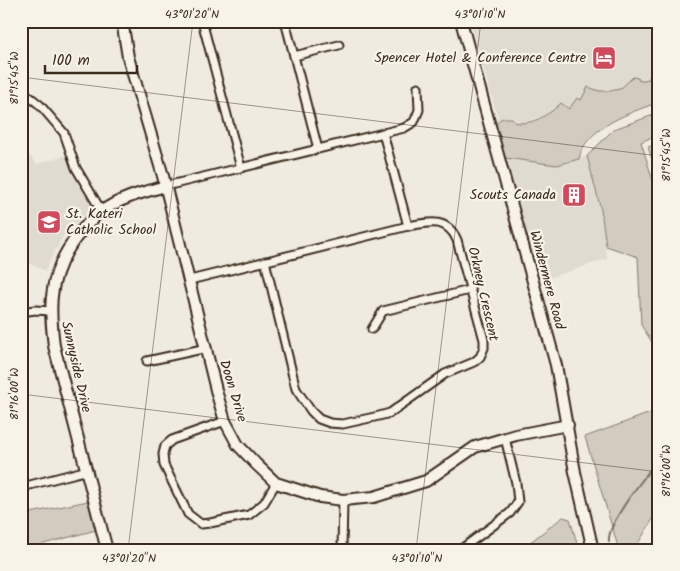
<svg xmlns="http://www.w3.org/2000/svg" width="680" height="571" font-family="Kalam,sans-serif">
<rect width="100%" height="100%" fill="#efebe0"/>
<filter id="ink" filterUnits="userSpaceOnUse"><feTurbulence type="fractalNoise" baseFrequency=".02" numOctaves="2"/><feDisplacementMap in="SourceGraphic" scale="10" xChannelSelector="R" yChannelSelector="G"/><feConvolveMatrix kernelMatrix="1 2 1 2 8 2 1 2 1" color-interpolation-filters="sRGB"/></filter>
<g filter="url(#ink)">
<g fill="#e0dbd0">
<polygon points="470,21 659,21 659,81 501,129"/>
<polygon points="21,146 37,164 68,155 77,181 93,207 63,236 45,271 31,264 21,267"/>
<polygon points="587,156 601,210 607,259 539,281 505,158 557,165"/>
</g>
<g fill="#d1cbc0" stroke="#867a6f">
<path d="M 654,74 L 659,76 L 659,102 C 632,112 585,127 579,159 L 557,165 L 505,158 L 496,125 C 499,117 504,118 512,118 L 514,122 C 531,126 549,115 561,103 L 569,109 L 577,98 L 581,100 L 588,87 L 599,91 L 610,91 L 620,89 L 633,77 L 638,78 L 639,81 L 649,79 L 650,75 Z"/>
<polygon points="659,113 659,134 641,142 659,200 659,353 641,325 638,257 606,246 601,210 587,156 614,129"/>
<polygon points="659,143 659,181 648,147"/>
<polygon points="659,406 659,509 634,550 619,550 585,437 653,412"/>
<polygon points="88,501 96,530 21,550 21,515"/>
<polygon points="563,517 570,519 579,550 520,550"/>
</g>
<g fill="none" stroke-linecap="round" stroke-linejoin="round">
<path stroke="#7e7266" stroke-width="2" d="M 609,542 C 606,523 647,475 659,458"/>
<defs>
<g id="street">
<polyline points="202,21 241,168"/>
<polyline points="285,21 318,149"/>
<polyline points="21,22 25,21"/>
<polyline points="294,56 339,45"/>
<polyline points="21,90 40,105 64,133 76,168 102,212"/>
<polyline points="383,133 408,226"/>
<polyline points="166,186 404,128 414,122 419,110 418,87"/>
<path d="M 190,280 L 408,226 C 429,222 447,217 457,240 L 484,340 L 484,348 L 480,357 L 474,362 L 445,374 L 390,413 L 379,416 L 343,424 L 330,423 L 319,419 L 311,411 L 296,389 L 265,261"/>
<polyline points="21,312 35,310 51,311"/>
<polyline points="372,329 383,311 470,290"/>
<polyline points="147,361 207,348"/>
<polyline points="225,421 172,440 165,446 163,454 164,465 188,514 201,524 210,523 249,515 264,503 276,483"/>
<polyline points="21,486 26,486 88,470"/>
<polyline points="342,550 343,500"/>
<polyline points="460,550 510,513 518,502 516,483 505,438"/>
</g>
<g id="secondary">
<polyline points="122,21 128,57 163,176 217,394 225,421 238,445 256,464 276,483 320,497 343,500 374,497 426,481 475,447 516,435 568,425"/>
<polyline points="461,21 556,365 575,472 593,550"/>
<path d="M 107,550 L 54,346 C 52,329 50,313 52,296 C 55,264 74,235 98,214 C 117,199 143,192 166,186"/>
</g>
</defs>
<use href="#street" stroke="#3b2a1e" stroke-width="11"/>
<use href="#secondary" stroke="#3b2a1e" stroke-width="14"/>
<use href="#street" stroke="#f7f3e8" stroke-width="7"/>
<use href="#secondary" stroke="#f7f3e8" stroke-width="10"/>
</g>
</g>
<path fill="none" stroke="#3b2a1e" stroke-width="1" stroke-opacity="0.45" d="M 21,77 L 659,156M 21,394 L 659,472M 128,550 L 193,21M 416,550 L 481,21"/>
<defs>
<symbol id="hotel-square" viewBox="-11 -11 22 22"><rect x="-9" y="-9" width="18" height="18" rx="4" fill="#d1495b" stroke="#f7f3e8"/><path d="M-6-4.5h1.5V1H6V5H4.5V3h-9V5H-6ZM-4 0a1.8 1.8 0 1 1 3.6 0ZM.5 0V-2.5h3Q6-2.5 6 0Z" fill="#fff"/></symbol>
<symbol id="building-square" viewBox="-11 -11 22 22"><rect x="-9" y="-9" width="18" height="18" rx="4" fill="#d1495b" stroke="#f7f3e8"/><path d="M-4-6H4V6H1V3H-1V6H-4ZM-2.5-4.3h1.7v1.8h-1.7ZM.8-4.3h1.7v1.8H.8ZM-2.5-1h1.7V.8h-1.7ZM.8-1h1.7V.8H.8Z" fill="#fff"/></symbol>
<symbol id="school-square" viewBox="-11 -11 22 22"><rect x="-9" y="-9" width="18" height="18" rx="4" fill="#d1495b" stroke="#f7f3e8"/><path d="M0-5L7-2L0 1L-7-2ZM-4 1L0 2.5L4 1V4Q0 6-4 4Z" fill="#fff"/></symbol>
</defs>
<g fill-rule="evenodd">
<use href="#hotel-square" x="590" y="44" width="28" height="28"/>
<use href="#building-square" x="560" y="181" width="28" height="28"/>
<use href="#school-square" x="35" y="208" width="28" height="28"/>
</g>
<g text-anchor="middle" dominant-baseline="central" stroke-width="4.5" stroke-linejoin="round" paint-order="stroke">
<g font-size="14" fill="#3b2a1e" stroke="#f7f3e8" text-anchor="end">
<text x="586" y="58">Spencer Hotel &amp; Conference Centre</text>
<text x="556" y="195">Scouts Canada</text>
<text x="66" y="214" text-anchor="start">St. Kateri<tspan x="66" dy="16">Catholic School</tspan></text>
</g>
<g font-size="14" fill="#3b2a1e" stroke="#f7f3e8">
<text transform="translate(547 280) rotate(75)">Windermere Road</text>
<text transform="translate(483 294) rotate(77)">Orkney Crescent</text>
<text transform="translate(76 367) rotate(77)">Sunnyside Drive</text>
<text transform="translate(233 391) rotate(73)">Doon Drive</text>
</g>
</g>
<rect width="680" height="571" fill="none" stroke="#f7f3e8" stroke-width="55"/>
<path d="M45 65v8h92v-8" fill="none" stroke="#3b2a1e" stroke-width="2.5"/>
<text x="52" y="65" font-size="15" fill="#3b2a1e" stroke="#f7f3e8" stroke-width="4" paint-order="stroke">100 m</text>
<rect x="28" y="28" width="624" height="516" fill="none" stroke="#3b2a1e" stroke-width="2"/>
<g font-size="12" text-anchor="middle" fill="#3b2a1e">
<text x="192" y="18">43°01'20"N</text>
<text x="480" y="18">43°01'10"N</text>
<text transform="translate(14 78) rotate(-90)" y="4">81°15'45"W</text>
<text transform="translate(666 155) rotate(-90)" y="4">81°15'45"W</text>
<text transform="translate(14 394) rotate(-90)" y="4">81°16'00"W</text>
<text transform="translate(666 471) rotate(-90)" y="4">81°16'00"W</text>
<text x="129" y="562">43°01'20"N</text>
<text x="417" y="562">43°01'10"N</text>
</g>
</svg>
